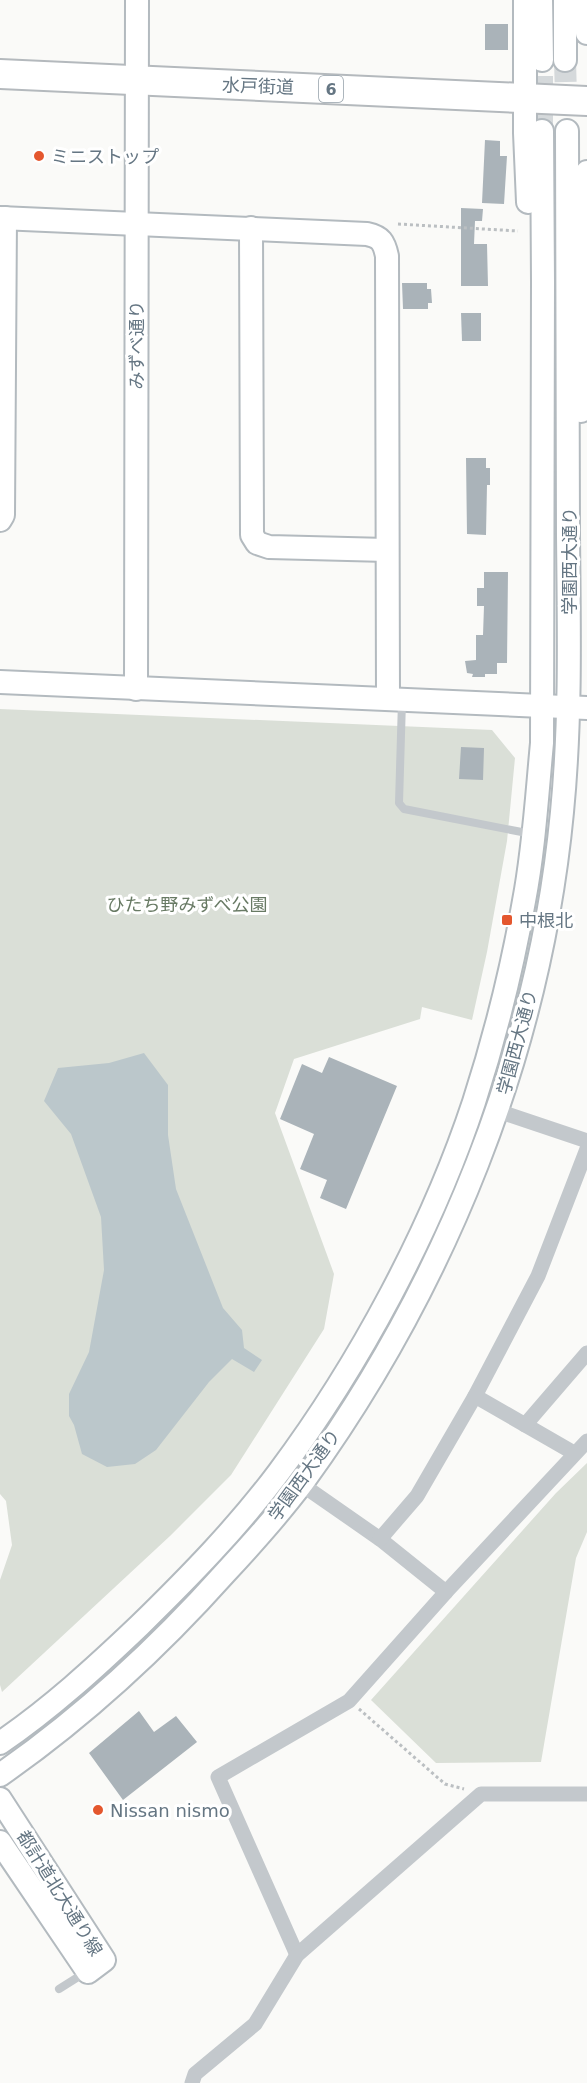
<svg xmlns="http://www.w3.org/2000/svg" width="587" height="2083" font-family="'DejaVu Sans','Noto Sans JP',sans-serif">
<rect width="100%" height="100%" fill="#fafaf8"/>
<g fill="#dadfd7">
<polygon points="0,709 492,730 515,758 507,841 487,952 472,1020 422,1007 420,1019 294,1059 275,1113 334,1274 324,1329 231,1475 170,1536 2,1692 0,1685 0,1580 12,1545 6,1501 0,1494"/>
<polygon points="556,750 559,752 533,955 490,1110 423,1275 337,1421 259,1523 112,1675 71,1703 21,1742 19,1741 231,1542 427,1237 548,826"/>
<polygon points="587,1463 587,1532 576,1558 541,1762 436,1763 371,1700 556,1493"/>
</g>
<polygon fill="#bbc7cb" points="144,1053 168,1085 168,1135 176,1189 223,1308 242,1330 244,1348 262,1360 254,1372 232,1359 209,1382 156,1450 135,1464 107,1467 82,1454 74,1425 69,1416 69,1394 89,1352 104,1270 101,1217 71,1134 44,1101 58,1068 109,1063"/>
<g fill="#aab3b9">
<rect x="485" y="24" width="23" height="26"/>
<polygon points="485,140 500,141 500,156 507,156 504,204 482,203"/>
<polygon points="461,208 483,209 482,221 475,221 474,244 487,244 488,286 461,286"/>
<polygon points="402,283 427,283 427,289 431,289 432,303 428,303 428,309 403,309"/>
<polygon points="461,313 481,313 481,341 462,341"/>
<polygon points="466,458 486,458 486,468 490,468 490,485 487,485 486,535 467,534"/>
<polygon points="484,572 508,572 507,663 497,663 497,674 485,674 485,677 472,677 473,674 467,673 465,661 476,660 476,635 483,635 484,606 477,606 477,588 484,588"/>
<polygon points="461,747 484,748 483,780 459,779"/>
<polygon points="329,1057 397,1086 346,1209 320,1198 327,1180 300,1169 314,1134 280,1119 302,1064 322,1073"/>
<polygon points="139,1711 154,1732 176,1716 197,1742 123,1800 89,1753"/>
</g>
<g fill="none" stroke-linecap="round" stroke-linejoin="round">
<g stroke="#d5d9db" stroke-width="22" stroke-dasharray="22 11" stroke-linecap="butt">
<polyline points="565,60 567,131"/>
<polyline points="542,131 542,60"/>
</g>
<defs>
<g id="secondary">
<polyline points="525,0 525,133 528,202"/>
<polyline points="541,0 542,60"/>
<polyline points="565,0 565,60"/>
<polyline points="587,0 587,33"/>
<path d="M 0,218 L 367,234 C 381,237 384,242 387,256 L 388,698"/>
<polyline points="251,228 252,535 257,543 269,547 387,550"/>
<polyline points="581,411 586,353 587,172"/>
<polyline points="0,520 3,515 5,218"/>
<polyline points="0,682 587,708"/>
<polyline points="136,689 137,0"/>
<path d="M 0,1743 C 50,1709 96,1667 140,1625 C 189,1577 238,1527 279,1472 C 359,1365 432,1229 474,1102 C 495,1037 512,969 524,901 C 534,849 537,795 542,743 L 543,281 L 542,131"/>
<path d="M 0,1775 C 83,1717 158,1648 225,1573 C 252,1544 279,1514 303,1482 C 445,1286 539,1053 562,812 C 571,720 569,628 568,536 C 568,401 567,266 567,131"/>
<polyline points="0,1799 104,1960 88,1972 0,1842"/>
</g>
<polyline id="highway" points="0,74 587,101"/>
</defs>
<use href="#secondary" stroke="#b3babf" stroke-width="26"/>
<use href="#highway" stroke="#b4b9bd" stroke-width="32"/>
<g stroke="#bbbfc2" stroke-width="3" stroke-dasharray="3 3" stroke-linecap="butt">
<polyline points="398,224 518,231"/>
<polyline points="359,1709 445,1784 464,1789"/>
</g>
<g stroke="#c3c8cc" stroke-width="8">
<polyline points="402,701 399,803 404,809 532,834"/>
<polyline points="59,1989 86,1972"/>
</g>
<g stroke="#c3c8cc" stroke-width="15">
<polyline points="498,1111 587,1141"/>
<polyline points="475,1396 574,1453"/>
<polyline points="525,1425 587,1353"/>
<polyline points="301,1484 380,1539 446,1592"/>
<polyline points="380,1539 417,1496 475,1396 538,1276 587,1149"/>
<polyline points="297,1955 218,1777 349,1701 446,1592 587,1441"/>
<polyline points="192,2083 195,2074 255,2024 297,1955 481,1794 587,1794"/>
</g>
<use href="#secondary" stroke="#fff" stroke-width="22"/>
<use href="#highway" stroke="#fff" stroke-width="28"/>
</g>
<g fill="#e4572e" stroke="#fff" stroke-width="2">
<circle cx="39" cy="156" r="6"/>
<rect x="501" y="914" width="12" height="12" rx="3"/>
<circle cx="98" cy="1810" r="6"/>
</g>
<g text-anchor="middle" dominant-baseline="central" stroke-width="6" stroke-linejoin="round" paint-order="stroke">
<rect fill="#fff" stroke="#939fa8" stroke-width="1.5" x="319" y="76" width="24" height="26" rx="4.5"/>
<g font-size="16" font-weight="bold" fill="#657683">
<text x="331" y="89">6</text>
</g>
<g font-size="18" fill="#657683" stroke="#fff">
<text transform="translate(258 86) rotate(2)">水戸街道</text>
<text transform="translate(136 345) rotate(-90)">みずべ通り</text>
<text transform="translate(569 561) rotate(-90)">学園西大通り</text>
<text transform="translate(517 1042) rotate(-75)">学園西大通り</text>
<text transform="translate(304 1475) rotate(-54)">学園西大通り</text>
<text transform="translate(60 1893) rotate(58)">都計道北大通り線</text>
</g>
<g font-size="18" fill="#657683" stroke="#fff" text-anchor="start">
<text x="51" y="156">ミニストップ</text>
<text x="519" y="920">中根北</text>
<text x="110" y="1810">Nissan nismo</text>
</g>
<g font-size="18" fill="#687a64" stroke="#fff">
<text x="187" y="904">ひたち野みずべ公園</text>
</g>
</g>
</svg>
